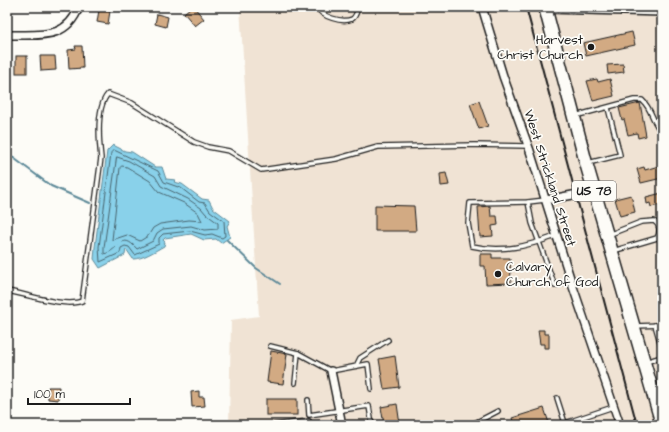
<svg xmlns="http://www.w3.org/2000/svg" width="669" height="432" font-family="'Architects Daughter',sans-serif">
<rect width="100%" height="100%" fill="#fdfcf7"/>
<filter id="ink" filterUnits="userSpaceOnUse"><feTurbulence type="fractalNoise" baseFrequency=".025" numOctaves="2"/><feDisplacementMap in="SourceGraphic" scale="8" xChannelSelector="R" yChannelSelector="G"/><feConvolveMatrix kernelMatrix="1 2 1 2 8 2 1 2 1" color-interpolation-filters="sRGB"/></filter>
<g filter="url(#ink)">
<polygon fill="#f0e3d4" points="240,7 662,7 662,425 229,425 231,320 259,316"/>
<path fill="#89d1ea" stroke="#5d8998" d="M 113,145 L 125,151 L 132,152 L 155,167 L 162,167 L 166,179 L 176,180 L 174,182 L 182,184 L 202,199 L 209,200 L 213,208 L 230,221 L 227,226 L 230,237 L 221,243 L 216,239 L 204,240 L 191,234 L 165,238 L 163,240 L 165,242 L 164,246 C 155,251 143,259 133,259 L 126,249 L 125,255 L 100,268 L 94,259 L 95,247 L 107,151 Z"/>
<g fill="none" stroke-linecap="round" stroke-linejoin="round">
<g stroke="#48646e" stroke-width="1">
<polygon points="114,150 158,171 164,182 181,188 199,202 205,203 210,211 224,221 225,236 222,238 212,234 205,235 190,231 163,234 159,238 159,244 135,255 129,247 125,246 121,248 120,253 100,262 99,247 111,153"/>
<path d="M 117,157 L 129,161 L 155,176 L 161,186 L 188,199 L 201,208 L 206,214 L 218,223 L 218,229 L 205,230 L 191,226 L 163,229 L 157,233 L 153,241 L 137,249 C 121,230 119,251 104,254 L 104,248 Z"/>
<polygon points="122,166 127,167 150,181 159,192 184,203 198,213 202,221 189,220 160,224 153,228 148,236 140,241 127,235 112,240 120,168"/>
</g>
<g stroke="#5d8998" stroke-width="2">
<polyline points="7,153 51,186 90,203"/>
<polyline points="227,240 256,268 280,284"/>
</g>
</g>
<g fill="#d2aa83" stroke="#1c1c1c">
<polygon points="191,7 194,7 204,19 195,26 184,13"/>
<polygon points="99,10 110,11 108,24 97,22"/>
<polygon points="157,14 168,17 166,27 155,24"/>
<polygon points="632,32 635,45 586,56 583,43"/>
<polygon points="75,46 82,46 83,68 69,69 68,50 76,49"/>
<rect x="16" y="56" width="11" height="17"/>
<polygon points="40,56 55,56 56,70 41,71"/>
<polygon points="623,64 624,72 608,74 607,65"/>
<polygon points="597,79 598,82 610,79 614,96 593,101 587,81"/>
<polygon points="479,101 488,126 479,129 470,104"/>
<polygon points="640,103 646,136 638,138 637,133 628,135 624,119 622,120 619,108"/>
<polygon points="662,165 662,178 641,183 637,169 644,167 645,170"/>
<polygon points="446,173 449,185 441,186 440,174"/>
<polygon points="662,193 660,205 651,207 650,203 647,204 646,197"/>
<polygon points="631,195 635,212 620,216 615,199"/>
<polygon points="375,205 414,206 416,231 375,231"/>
<polygon points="490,206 491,216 497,216 498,225 492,226 493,236 480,237 478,207"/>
<polygon points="480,254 492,254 492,258 510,258 511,283 486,284 485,266 480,266"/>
<polygon points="538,330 544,330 544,334 549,334 549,348 544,348 544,344 540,344"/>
<polygon points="271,351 287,354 283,384 267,382"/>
<polygon points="395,356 399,387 384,389 379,359"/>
<polygon points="48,387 59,387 58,400 48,399"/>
<polygon points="199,391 199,397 204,397 205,406 192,407 191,392"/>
<rect x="266" y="399" width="31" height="16"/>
<polygon points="397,404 400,425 384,425 381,407"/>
<polygon points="544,408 549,423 542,425 514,425 512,418"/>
</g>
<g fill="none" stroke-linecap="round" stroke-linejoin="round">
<defs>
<g id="service">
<path d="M 317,7 C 321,17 342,23 352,19 C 356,17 357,11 358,7"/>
<path d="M 575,116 L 634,100 L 642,100 C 653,110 652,123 662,132"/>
<polyline points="588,163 620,155 608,108"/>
<path d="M 545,200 L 528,202 L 470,203 L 468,223 L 472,246 C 502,253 528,246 556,236"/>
<polyline points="528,202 532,223 555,286 571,281"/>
<path d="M 608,235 L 641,222 L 654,221 C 660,225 660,232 657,238 L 613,251"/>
<path d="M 7,291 C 26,294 65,308 82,301 L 101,158 C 99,141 96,107 108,94 L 132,103 L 194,142 L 208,147 L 229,151 L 261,170 L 336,159 L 378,147 L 474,145 L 527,146"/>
<polyline points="655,325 662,349"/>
<polyline points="635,326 662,325"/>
<polyline points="270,346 298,353"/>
<polyline points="645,362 662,357"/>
<polyline points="356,366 360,358 388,340"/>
<polyline points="295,383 298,353 331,371 368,364 371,389"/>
<polyline points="557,398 565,423"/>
<polyline points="308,400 309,415 369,406 372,425"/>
<polyline points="272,425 309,421"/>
<polyline points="471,425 498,411"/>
<polyline points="565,425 565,423 613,407"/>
</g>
<g id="minor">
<polyline points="482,7 503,76 530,151 571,281 620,425"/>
<polyline points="546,9 662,12"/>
<path d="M 7,35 C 38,34 66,41 79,7"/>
<polyline points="546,200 594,191"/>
<polyline points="331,371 342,425"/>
</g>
<polyline id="primary" points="545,7 586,163 662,424"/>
</defs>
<use href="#service" stroke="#1c1c1c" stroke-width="6"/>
<use href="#minor" stroke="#1c1c1c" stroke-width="10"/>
<use href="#primary" stroke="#1c1c1c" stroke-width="15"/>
<use href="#service" stroke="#fdfcf7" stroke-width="3.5"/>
<use href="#minor" stroke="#fdfcf7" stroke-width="7"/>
<use href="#primary" stroke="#fdfcf7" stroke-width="12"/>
<polyline stroke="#1c1c1c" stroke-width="2" points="526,7 637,425"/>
</g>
</g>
<g fill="#1c1c1c" stroke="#fdfcf7" stroke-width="1.5">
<circle cx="591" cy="47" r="4"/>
<circle cx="498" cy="274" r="4"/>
</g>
<g text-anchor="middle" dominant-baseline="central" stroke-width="3.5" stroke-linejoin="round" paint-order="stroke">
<rect fill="#fdfcf7" stroke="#605f5e" stroke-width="1" x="572" y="181" width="44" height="20" rx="3"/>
<g font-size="12" font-weight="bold" fill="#1c1c1c">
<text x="594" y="191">US 78</text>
</g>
<g font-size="13" fill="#1c1c1c" stroke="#fdfcf7" text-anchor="end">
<text x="583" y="40">Harvest<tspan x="583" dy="15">Christ Church</tspan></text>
<text x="506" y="267" text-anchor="start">Calvary<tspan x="506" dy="15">Church of God</tspan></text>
</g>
<g font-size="13" fill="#1c1c1c" stroke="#fdfcf7">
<text transform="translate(550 178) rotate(72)">West Strickland Street</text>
</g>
</g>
<rect width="669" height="432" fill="none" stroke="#fdfcf7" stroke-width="24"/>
<rect x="12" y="12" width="645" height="408" fill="none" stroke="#1c1c1c" stroke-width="1.5" filter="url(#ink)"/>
<path d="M28 398v6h102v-6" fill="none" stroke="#1c1c1c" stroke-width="2"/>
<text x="34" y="398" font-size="12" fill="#1c1c1c" stroke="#fdfcf7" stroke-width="3" paint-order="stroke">100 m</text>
</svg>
